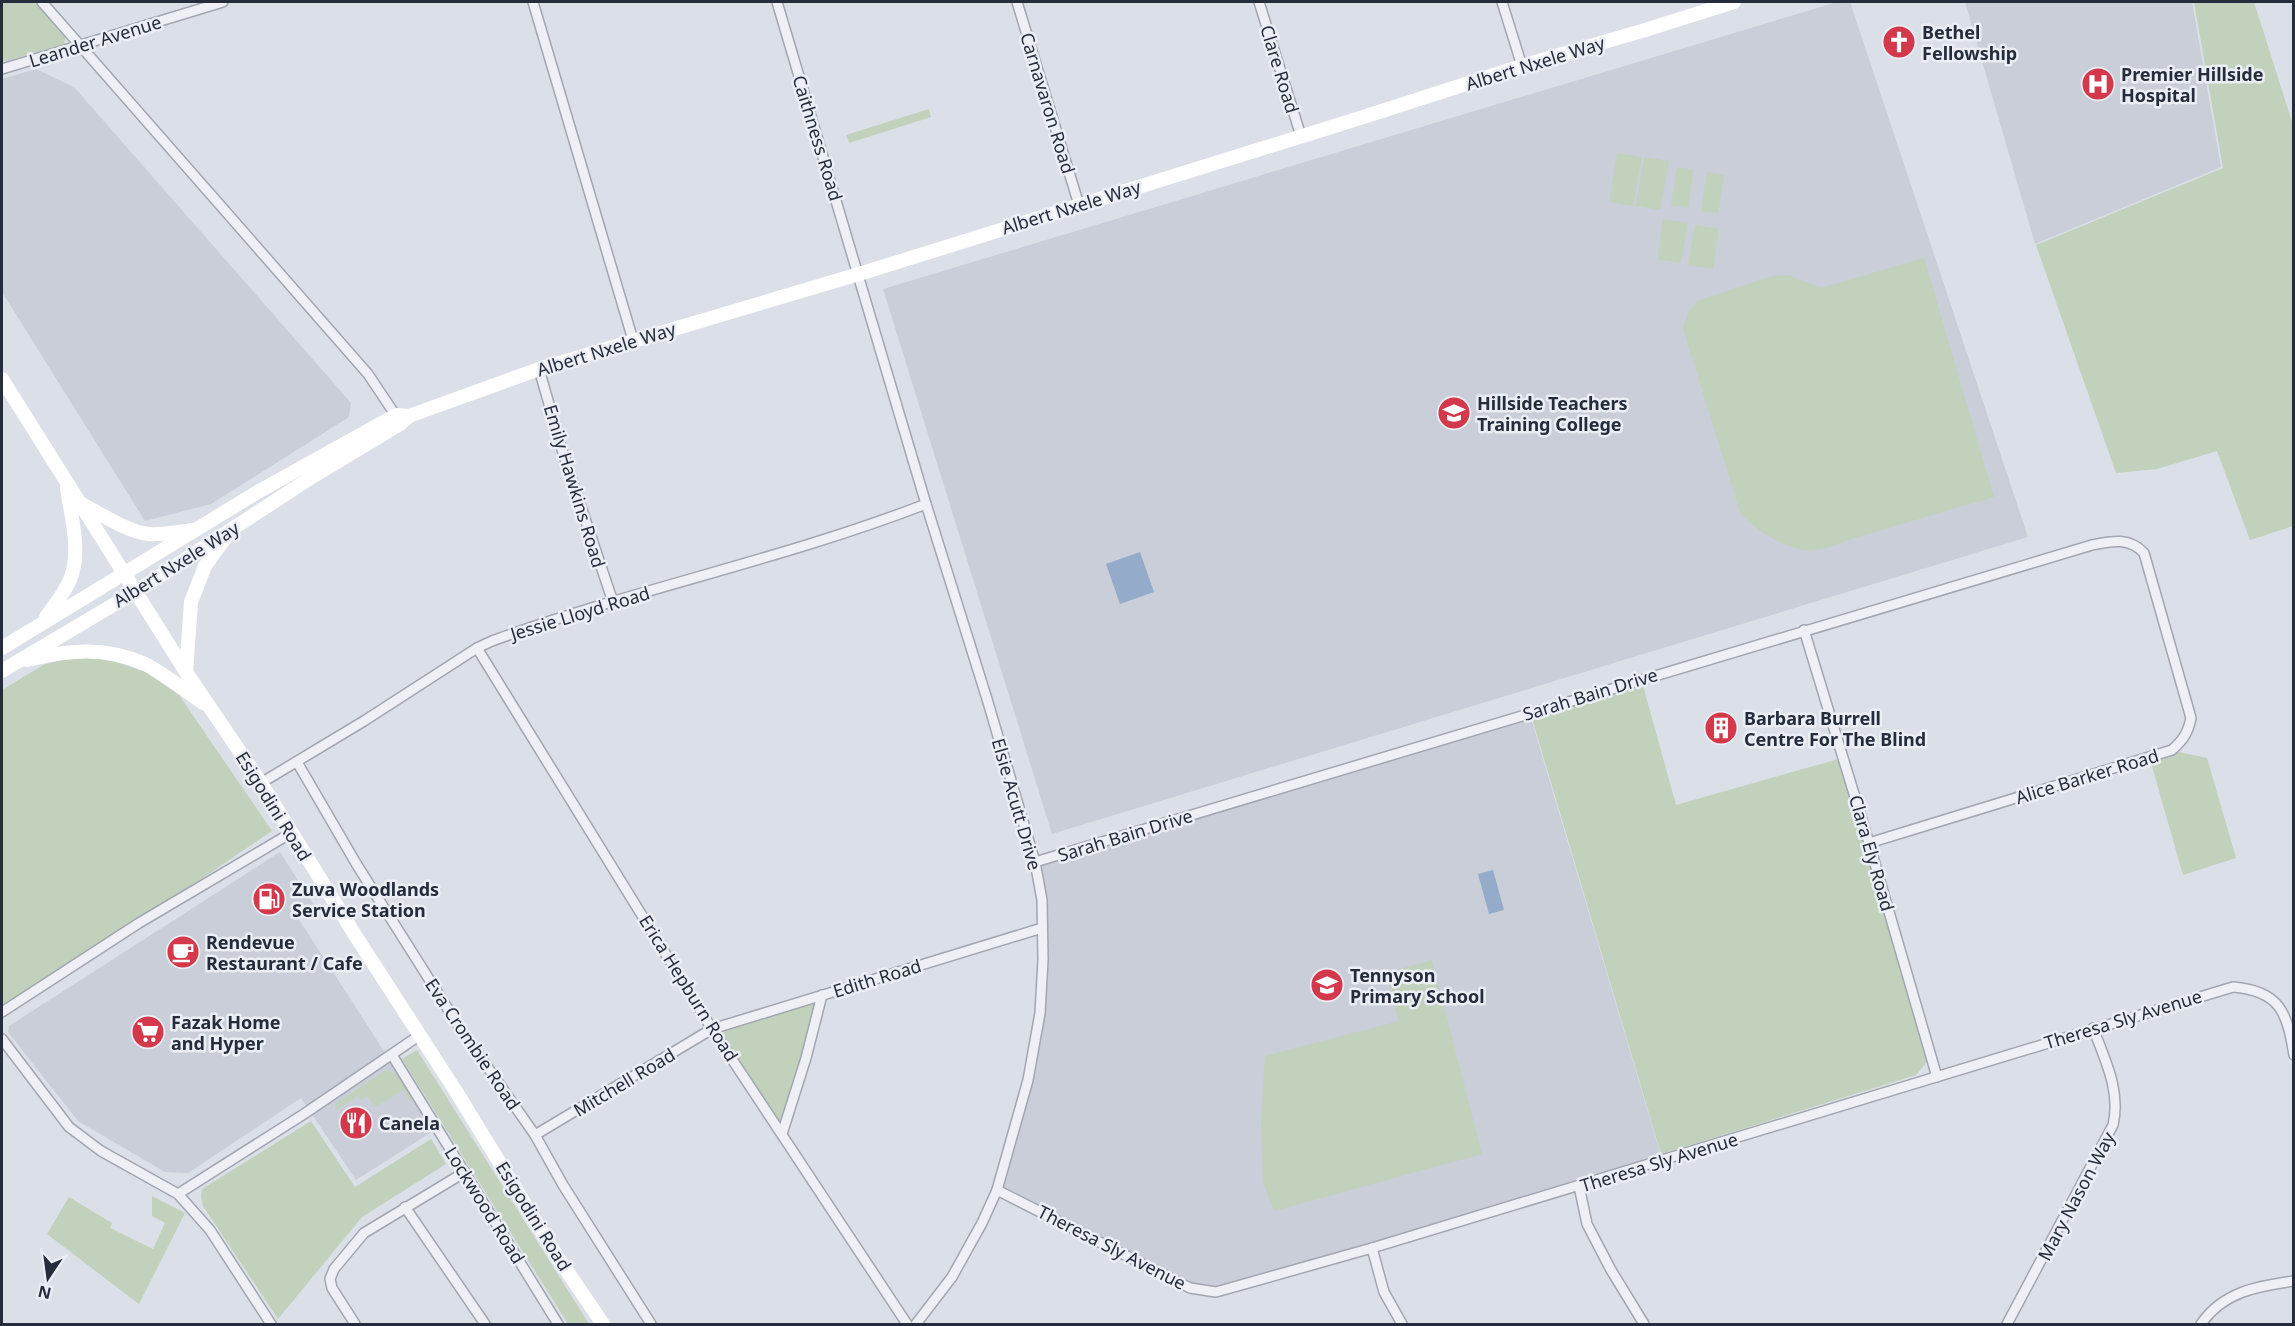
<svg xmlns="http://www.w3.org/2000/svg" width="2295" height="1326" font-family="'Noto Sans',sans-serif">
<rect width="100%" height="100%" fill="#dbdfe7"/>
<g fill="#c9ced9">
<polygon points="1837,2 1850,2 2028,537 1052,834 883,289"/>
<polygon points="1965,2 2192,2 2221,167 2035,244"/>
<polygon points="36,69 74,87 351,403 349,417 211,504 145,521 2,292 2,79"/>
<polygon points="1530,715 1662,1159 1216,1288 1191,1285 1001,1188 1043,1011 1037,864"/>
<polygon points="280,852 315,907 298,918 435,1130 356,1180 301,1098 188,1173 165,1172 78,1121 8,1032 9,1026"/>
</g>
<g fill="#c1d1bc">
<polygon points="2,2 35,2 66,36 64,44 2,62"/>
<polygon points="2194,2 2254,2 2293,125 2293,526 2250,540 2217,451 2157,469 2116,473 2036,245 2223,168"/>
<polygon points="929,109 931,117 849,143 846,135"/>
<polygon points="1617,153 1642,157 1633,206 1609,202"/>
<polygon points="1644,157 1669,161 1660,210 1636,206"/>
<polygon points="1677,167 1693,170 1688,208 1671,205"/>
<polygon points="1707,172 1724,175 1718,213 1701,211"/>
<polygon points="1663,219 1688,223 1681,263 1657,259"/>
<polygon points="1695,225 1719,229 1713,269 1688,265"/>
<path d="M 1924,258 L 1994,497 C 1949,510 1903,524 1858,537 C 1840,542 1824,552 1805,550 C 1780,546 1759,531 1741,515 L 1683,329 L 1688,313 L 1697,301 L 1772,276 L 1788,275 L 1821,288 Z"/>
<polygon points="78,656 114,661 145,672 179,695 272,831 2,1014 2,690 45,664"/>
<polygon points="1642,682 1676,805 1842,758 1929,1059 1916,1075 1661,1154 1531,715"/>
<polygon points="2179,752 2207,758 2236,858 2183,875 2151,763"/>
<polygon points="1432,960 1482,1154 1274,1211 1263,1182 1261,1120 1265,1056 1399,1021 1386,973"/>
<polygon points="818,1000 802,1061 781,1125 717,1031"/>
<polygon points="417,1050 589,1324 568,1324 402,1059"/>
<polygon points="386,1070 399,1075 414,1099 410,1101 403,1090 375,1107 367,1096 360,1100 358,1096 336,1110 335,1104"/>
<polygon points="311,1121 355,1187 431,1139 446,1164 362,1217 278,1319 203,1206 201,1197 202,1189"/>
<polygon points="152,1196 185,1213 139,1304 47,1234 69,1197 112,1223 110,1228 153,1249 165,1223 152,1216"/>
</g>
<g fill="#94acc9">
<polygon points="1140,552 1154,592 1120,604 1106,564"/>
<polygon points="1493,870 1504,910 1489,914 1478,874"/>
</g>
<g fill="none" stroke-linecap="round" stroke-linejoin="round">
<defs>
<g id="street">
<polyline points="42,2 368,374 398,419"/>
<polyline points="533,2 633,340"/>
<polyline points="777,2 926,504 987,699 1035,862 1042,900 1043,960 1040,1013 1028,1080 997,1190 982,1223 952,1277 916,1324"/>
<polyline points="1017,2 1079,205"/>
<polyline points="1259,2 1301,136"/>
<polyline points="1502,2 1522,66"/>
<polyline points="2,69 223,2"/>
<polyline points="539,369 563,453 613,602"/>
<polyline points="1804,630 1869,843 1937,1077"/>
<polyline points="477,648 712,1029 907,1324"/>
<polyline points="297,762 357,865 458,1025 535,1135 563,1185 651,1324"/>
<path d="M 261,783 L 364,721 L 477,648 L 492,641 C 635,589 784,559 926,504"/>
<path d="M 1035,862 L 2092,545 C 2112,541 2129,537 2144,553 L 2191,718 C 2188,733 2183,740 2172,750 L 1869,843"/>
<polyline points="2,1012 139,923 291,833"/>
<polyline points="2,1039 69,1127 101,1151 178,1194 210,1230 271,1324"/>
<polyline points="392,1055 558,1324"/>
<polyline points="782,1134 806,1058 822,995"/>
<polyline points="535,1135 712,1029 1042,928"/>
<polyline points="1579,1186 1587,1224 1611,1270 1644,1324"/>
<path d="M 997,1190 L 1190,1288 L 1216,1292 L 1372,1248 L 2233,987 C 2280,991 2287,1012 2294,1055"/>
<polyline points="178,1194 304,1114 420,1035"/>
<polyline points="405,1207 485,1324"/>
<polyline points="1372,1248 1384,1292 1402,1324"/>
<polyline points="355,1324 332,1288 330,1279 334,1269 364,1233 465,1172"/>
<path d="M 2007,1324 L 2113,1125 C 2121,1091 2105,1060 2093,1028"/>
<path d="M 2201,1324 C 2223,1292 2257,1286 2294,1281"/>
</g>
</defs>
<use href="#street" stroke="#a1a6b1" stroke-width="12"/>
<use href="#street" stroke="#eef0f5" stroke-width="9"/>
<g stroke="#fff" stroke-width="14">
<polyline points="2,379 186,672 261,783 355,935 457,1093 558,1258 603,1324"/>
<path d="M 78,502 C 98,512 127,532 149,534 C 163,535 178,532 192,530"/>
<path d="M 46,617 C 55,604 66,592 71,577 C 81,549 71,517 67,488"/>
<polyline points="2,648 256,493 396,415 409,416 539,369 859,274 1357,119 1522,66 1645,30 1734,2"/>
<path d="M 27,660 C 69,650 104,646 145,664 C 165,674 185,691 203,703"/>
<polyline points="2,671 135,592 312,477 400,424 409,416"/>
<polyline points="186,672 191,602 205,566 226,537"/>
</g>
</g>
<defs>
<symbol id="church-disc" viewBox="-11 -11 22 22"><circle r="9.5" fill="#d3394b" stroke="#ebeef4"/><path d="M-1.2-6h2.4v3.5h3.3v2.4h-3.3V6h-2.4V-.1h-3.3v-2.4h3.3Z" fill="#fff"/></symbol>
<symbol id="hospital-disc" viewBox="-11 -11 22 22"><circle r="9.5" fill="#d3394b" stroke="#ebeef4"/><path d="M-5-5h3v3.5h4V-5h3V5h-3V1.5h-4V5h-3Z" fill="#fff"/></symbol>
<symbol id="university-disc" viewBox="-11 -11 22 22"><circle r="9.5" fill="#d3394b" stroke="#ebeef4"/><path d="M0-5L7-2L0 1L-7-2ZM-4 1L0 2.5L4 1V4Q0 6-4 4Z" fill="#fff"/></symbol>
<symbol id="building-disc" viewBox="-11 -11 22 22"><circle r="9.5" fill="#d3394b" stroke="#ebeef4"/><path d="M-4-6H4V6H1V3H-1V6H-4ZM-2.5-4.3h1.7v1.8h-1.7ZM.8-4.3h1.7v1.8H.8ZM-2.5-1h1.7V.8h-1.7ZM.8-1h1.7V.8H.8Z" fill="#fff"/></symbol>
<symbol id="fuel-disc" viewBox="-11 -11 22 22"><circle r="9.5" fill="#d3394b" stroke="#ebeef4"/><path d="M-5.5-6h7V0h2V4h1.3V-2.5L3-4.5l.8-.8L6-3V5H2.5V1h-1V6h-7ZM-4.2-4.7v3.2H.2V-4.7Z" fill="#fff"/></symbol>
<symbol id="cafe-disc" viewBox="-11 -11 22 22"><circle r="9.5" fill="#d3394b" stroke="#ebeef4"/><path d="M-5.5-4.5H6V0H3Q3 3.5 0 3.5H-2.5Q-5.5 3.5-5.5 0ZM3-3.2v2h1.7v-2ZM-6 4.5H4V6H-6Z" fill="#fff"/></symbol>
<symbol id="school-disc" viewBox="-11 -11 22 22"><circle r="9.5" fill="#d3394b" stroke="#ebeef4"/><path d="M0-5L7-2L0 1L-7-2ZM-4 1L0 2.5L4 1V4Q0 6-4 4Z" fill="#fff"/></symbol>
<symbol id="supermarket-disc" viewBox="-11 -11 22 22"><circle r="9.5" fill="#d3394b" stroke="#ebeef4"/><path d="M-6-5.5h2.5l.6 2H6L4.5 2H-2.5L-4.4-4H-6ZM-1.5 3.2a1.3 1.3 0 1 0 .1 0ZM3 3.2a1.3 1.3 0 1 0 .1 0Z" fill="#fff"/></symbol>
<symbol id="restaurant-disc" viewBox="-11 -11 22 22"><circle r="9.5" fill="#d3394b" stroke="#ebeef4"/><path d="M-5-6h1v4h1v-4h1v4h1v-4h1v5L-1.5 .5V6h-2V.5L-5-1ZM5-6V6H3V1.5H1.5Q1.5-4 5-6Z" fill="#fff"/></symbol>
</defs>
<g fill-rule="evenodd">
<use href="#church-disc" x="1880" y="23" width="38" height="38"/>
<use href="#hospital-disc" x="2079" y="65" width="38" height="38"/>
<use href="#university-disc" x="1435" y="394" width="38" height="38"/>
<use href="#building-disc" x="1702" y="709" width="38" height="38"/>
<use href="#fuel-disc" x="250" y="880" width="38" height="38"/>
<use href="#cafe-disc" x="164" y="933" width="38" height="38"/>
<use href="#school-disc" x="1308" y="966" width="38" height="38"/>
<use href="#supermarket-disc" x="129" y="1013" width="38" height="38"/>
<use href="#restaurant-disc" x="337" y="1104" width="38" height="38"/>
</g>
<g text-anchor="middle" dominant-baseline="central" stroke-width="5" stroke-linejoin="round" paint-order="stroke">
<g font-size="18" font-weight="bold" fill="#252d3d" stroke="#ebeef4" text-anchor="start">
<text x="1922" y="32">Bethel<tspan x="1922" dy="21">Fellowship</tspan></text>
<text x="2121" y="74">Premier Hillside<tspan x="2121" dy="21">Hospital</tspan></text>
<text x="1477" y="403">Hillside Teachers<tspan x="1477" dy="21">Training College</tspan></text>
<text x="1744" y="718">Barbara Burrell<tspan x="1744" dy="21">Centre For The Blind</tspan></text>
<text x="292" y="889">Zuva Woodlands<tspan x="292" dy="21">Service Station</tspan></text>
<text x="206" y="942">Rendevue<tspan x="206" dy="21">Restaurant / Cafe</tspan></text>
<text x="1350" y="975">Tennyson<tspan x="1350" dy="21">Primary School</tspan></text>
<text x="171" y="1022">Fazak Home<tspan x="171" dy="21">and Hyper</tspan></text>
<text x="379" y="1123">Canela</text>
</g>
<g font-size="18" fill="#252d3d" stroke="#ebeef4">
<text transform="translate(95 41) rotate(-17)">Leander Avenue</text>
<text transform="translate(1535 63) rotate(-17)">Albert Nxele Way</text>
<text transform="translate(1280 69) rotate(73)">Clare Road</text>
<text transform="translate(1048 103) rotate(73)">Carnavaron Road</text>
<text transform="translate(818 138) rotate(73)">Caithness Road</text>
<text transform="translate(1071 207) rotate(-17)">Albert Nxele Way</text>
<text transform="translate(606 349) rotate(-17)">Albert Nxele Way</text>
<text transform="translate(575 486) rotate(73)">Emily Hawkins Road</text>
<text transform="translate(176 564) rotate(-32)">Albert Nxele Way</text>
<text transform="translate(580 613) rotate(-17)">Jessie Lloyd Road</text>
<text transform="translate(1590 694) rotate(-17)">Sarah Bain Drive</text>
<text transform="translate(2087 776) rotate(-17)">Alice Barker Road</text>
<text transform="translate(1017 804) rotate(74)">Elsie Acutt Drive</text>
<text transform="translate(274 806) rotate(58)">Esigodini Road</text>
<text transform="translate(1125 835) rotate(-17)">Sarah Bain Drive</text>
<text transform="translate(1872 853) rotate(74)">Clara Ely Road</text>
<text transform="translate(877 978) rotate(-17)">Edith Road</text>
<text transform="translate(689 988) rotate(58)">Erica Hepburn Road</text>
<text transform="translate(2123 1019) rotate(-17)">Theresa Sly Avenue</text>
<text transform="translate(473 1044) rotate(56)">Eva Crombie Road</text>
<text transform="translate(624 1082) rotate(-31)">Mitchell Road</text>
<text transform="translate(1659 1162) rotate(-17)">Theresa Sly Avenue</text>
<text transform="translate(2076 1196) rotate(-62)">Mary Nason Way</text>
<text transform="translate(485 1205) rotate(58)">Lockwood Road</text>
<text transform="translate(534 1216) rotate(58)">Esigodini Road</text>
<text transform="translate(1112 1247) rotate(27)">Theresa Sly Avenue</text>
</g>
</g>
<rect width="2295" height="1326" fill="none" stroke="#252d3d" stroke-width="6"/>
<g transform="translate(48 1278) rotate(193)" stroke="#ebeef4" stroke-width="4.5" paint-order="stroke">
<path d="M0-4.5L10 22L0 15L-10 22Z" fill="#252d3d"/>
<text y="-9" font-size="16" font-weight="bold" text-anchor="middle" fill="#252d3d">N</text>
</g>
</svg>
